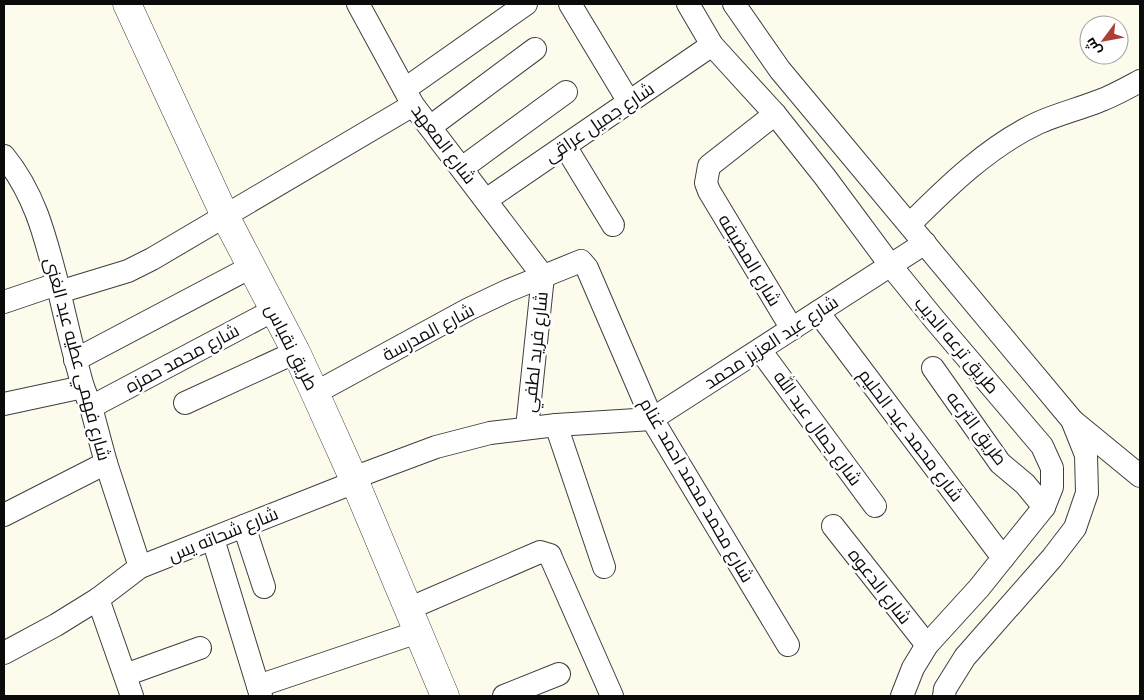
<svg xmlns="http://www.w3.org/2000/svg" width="1144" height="700" font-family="Merriweather,Cairo,serif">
<rect width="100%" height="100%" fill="#fdfcec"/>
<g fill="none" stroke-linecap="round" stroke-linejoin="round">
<defs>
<g id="minor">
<polyline points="358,4 413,105 543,276"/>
<polyline points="570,4 629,102"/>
<polyline points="688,4 712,45 775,114 825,177 891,266 934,319 1042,446 1052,468 1052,487 1044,507 979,588 927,645 913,668 902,696"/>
<polyline points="734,4 780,70 1072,420 1086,455 1087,493 1075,528 1052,558 965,657 945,689 944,696"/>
<polyline points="405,89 526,4"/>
<polyline points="775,114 709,166 706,183 709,191 792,329"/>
<polyline points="430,127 535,49"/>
<polyline points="565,146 613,225"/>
<path d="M 4,156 C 35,194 45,236 57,282 C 65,317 73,352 83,387 L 91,407 L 106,463 L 140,567"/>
<polyline points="462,168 566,92"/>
<polyline points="486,200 712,45"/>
<path d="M 910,224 C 948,186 989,146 1038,123 C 1058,114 1079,109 1099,101 C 1113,96 1127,88 1140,81"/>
<polyline points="59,292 128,271 152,259 413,105"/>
<polyline points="4,302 57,284"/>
<polyline points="818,312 1003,558"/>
<polyline points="760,350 875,506"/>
<polyline points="75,360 251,267"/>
<polyline points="933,368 1000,463 1025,484 1044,507"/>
<polyline points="315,393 469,309 507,291 581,261 587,268 652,419 788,645"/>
<polyline points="185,403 296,352"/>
<polyline points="4,404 83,387"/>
<polyline points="91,407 274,310"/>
<polyline points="1073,421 1140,476"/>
<polyline points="556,425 604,567"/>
<polyline points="527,428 543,276"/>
<polyline points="353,478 436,447 490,433 556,425 652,419 925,243"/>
<polyline points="4,515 106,463"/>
<polyline points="244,526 264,587"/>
<polyline points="833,526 927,645"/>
<polyline points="213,539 261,696"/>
<polyline points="98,599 132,696"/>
<polyline points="408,609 540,552 550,555 552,560 612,696"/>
<polyline points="4,653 56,625 98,599 140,567 355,482"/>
<polyline points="125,675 200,648"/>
<polyline points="258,686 418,632"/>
<polyline points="504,696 559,674"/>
</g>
<polyline id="tertiary" points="127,4 225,216 296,352 315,393 355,482 445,696"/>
</defs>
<use href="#minor" stroke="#3e3e3e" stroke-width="24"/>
<use href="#tertiary" stroke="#3e3e3e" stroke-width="29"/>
<use href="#minor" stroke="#fff" stroke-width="22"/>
<use href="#tertiary" stroke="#fff" stroke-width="28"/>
</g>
<g text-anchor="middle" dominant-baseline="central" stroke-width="5" stroke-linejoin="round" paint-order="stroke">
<g font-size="18" fill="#0b0b0b" stroke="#fff">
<text transform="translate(599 122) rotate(-34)">شارع جميل عراقى</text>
<text transform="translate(444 144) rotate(53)">شارع المعهد</text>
<text transform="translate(750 260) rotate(59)">شارع المضيفه</text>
<text transform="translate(428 332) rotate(-28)">شارع المدرسة</text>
<text transform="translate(771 342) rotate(-33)">شارع عبد العزيز محمد</text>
<text transform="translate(957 345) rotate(50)">طريق ترعه الديب</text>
<text transform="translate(292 347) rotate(63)">طريق نقباس</text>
<text transform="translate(535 352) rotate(-84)">شارع فريد لطفي</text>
<text transform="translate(182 358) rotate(-28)">شارع محمد حمزه</text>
<text transform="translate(78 359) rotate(75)">شارع فهمي عطيه عبد الغنى</text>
<text transform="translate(818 428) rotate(54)">شارع جمال عبد الله</text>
<text transform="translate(977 428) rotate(53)">طريق الترعه</text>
<text transform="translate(911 435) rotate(53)">شارع محمد عبد الحليم</text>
<text transform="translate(697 490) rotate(60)">شارع محمد محمد احمد غنام</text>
<text transform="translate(223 534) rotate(-22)">شارع شحاته يس</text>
<text transform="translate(880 586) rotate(52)">شارع الدعوه</text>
</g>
</g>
<rect width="1144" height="700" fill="none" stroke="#0b0b0b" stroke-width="10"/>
<g transform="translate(1104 40) rotate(238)"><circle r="24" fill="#ffffff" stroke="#9d9d9d"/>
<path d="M0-4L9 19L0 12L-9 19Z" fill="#aa4034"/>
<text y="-8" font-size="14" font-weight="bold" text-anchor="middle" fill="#0b0b0b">ش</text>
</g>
</svg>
